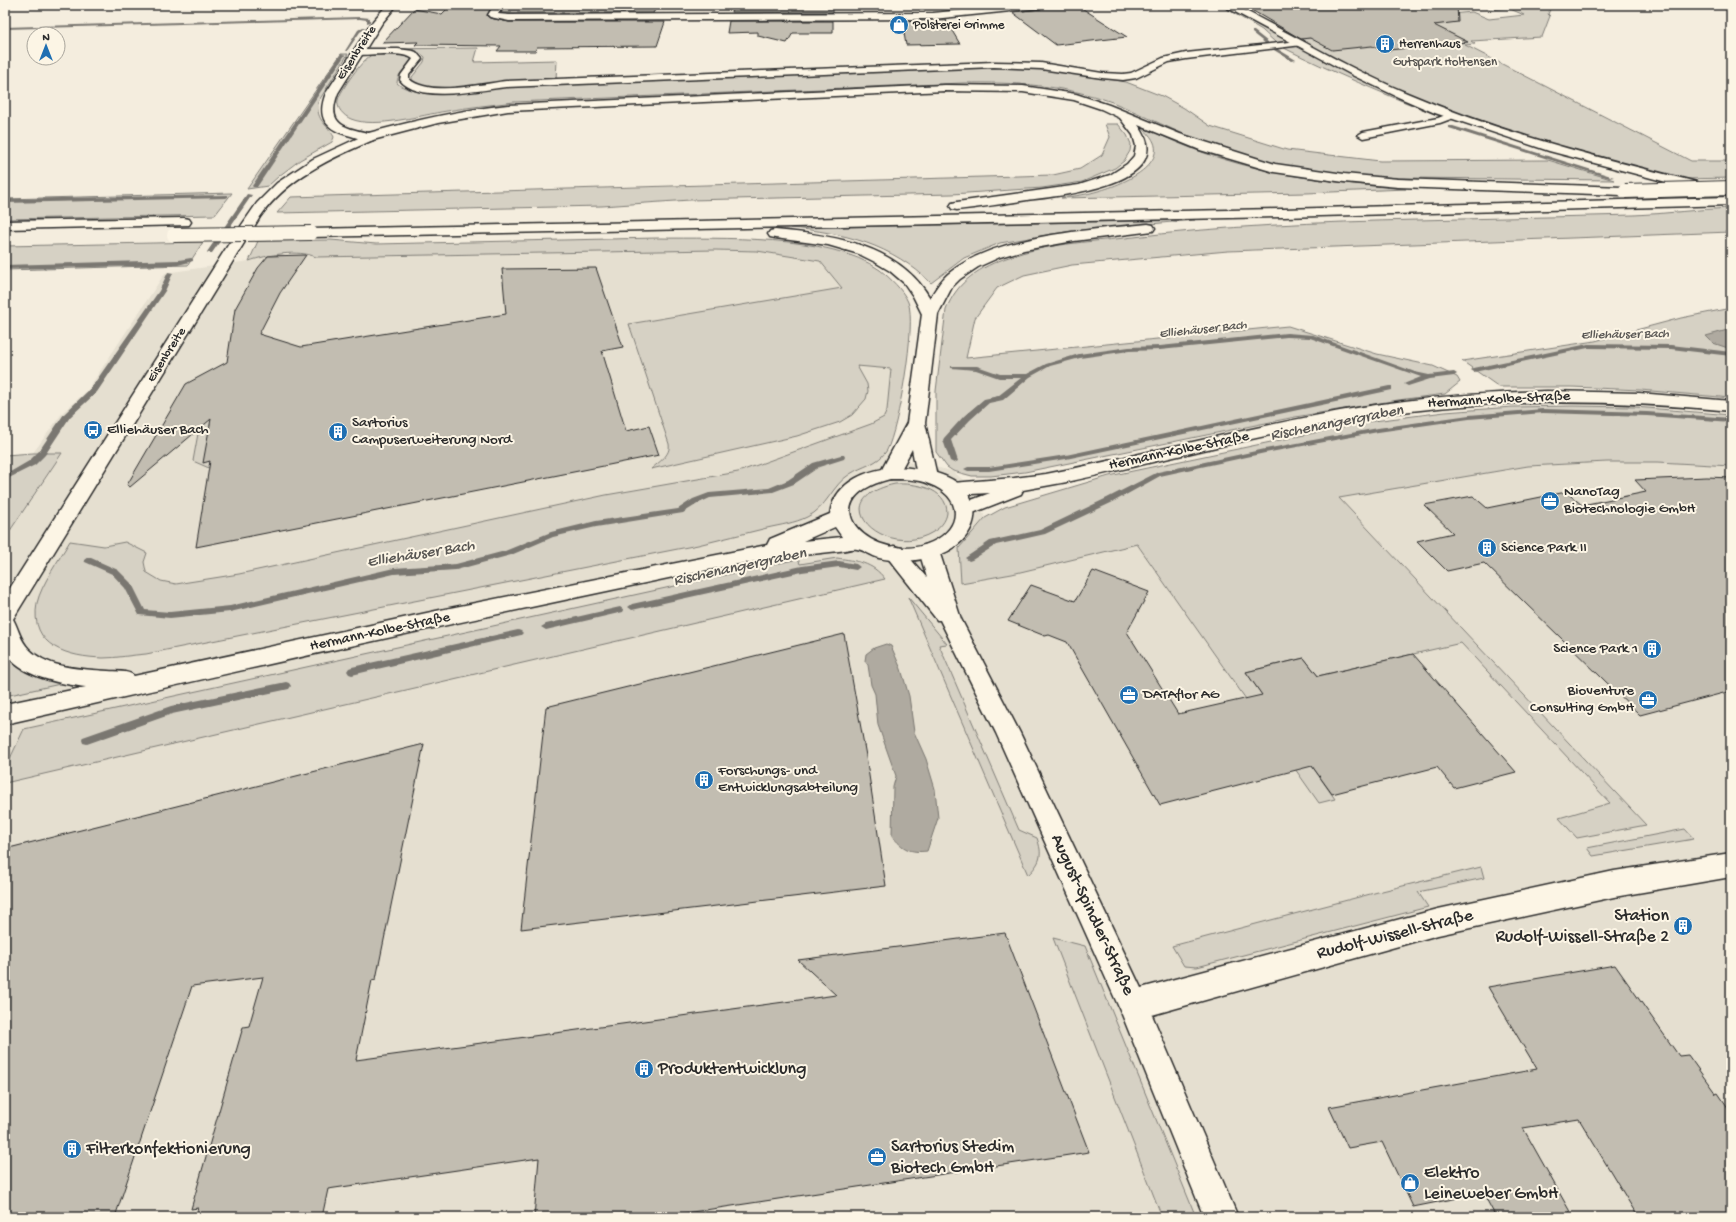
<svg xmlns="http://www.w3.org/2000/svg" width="1736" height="1222" font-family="'Gochi Hand',sans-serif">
<rect width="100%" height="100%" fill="#f4edde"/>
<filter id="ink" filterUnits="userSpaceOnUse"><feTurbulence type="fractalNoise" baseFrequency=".025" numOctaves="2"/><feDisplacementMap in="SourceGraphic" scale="8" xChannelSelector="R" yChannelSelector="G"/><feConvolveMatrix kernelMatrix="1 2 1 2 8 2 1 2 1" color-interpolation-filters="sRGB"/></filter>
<g filter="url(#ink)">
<polygon fill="#e5dfd0" points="715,250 757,251 821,261 879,297 900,403 887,450 906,462 915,463 953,471 975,491 978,497 985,518 959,548 961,583 1012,574 1294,505 1528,466 1607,462 1658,462 1731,466 1731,1217 5,1217 5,538 61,454 33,453 63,412 87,391 165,273 249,261 266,255 309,254 316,257"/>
<g fill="#d6d1c4" stroke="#807e78">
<polygon points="1220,5 1283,37 1285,39 1285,41 1276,43 1262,30"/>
<polygon points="1480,5 1552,5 1548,14 1550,16 1542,37 1471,41 1475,44 1465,45 1691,161 1731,161 1731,178 1682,179 1532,138 1456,112 1408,93 1364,73 1297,39 1331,36 1410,18 1472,12 1489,19 1524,15 1508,8 1491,10"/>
<path d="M 1298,46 L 1370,84 L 1442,114 L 1437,115 C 1384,94 1332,72 1282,47 Z"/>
<path d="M 478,48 L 474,62 L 557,60 L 556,80 C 536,81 515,81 494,83 C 471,85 433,96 412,81 L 412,77 L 424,62 L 425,57 C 413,45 390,50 374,49 Z"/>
<path d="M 390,53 L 408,55 L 412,58 C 408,67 397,73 397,83 C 413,100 484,88 508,86 L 1008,66 L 1060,70 L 1126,82 L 1162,96 L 1184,108 L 1210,126 L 1287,150 L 1380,161 L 1548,160 L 1614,180 L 1406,178 C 1360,176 1313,172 1268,162 C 1248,157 1229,150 1210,144 C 1176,133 1145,115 1112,102 C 1064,85 1014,82 963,83 L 514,102 C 491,105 469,107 447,111 C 421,115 376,129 351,119 C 344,116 336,108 338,100 C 340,91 363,58 372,55 C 377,53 385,54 390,53 Z"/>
<path d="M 341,54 L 348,54 L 318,102 C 316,122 327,123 334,137 L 332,142 L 300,160 L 279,176 L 268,186 L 247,189 Z"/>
<polygon points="1105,124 1118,124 1127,135 1131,144 1130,151 1124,161 1115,168 1082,182 1042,188 952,194 690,200 602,206 277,213 291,197 1053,175 1080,169 1102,155 1110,137"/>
<path d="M 1144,127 C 1229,171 1313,181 1406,189 L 1306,193 L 1061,198 C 1073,196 1086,195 1098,191 C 1125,184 1181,159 1142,128 Z"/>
<polygon points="232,193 215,215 5,219 5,199"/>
<path d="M 1731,208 L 1731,232 L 1228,251 L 1072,265 L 1024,275 L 997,288 L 975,318 L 966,358 L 1288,326 L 1377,354 L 1433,366 L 1457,377 L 1460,382 L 1445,394 L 1398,400 L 1295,417 L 1025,472 L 991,476 L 972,476 L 953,471 L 947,467 L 936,452 L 936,391 L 946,310 C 957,281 980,267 1009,257 C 1046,244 1087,242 1125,238 C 1222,226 1320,222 1418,220 C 1490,218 1562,217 1634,215 C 1666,214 1698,209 1731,208 Z"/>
<path d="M 1195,220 L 1071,231 L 1000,243 L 964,258 L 931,283 C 893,245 843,232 790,228 Z"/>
<path d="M 657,238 C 720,239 828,233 880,270 C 890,278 903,290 908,302 C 917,323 898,429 887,450 C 879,464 862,466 850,474 C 832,485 827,508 807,517 C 795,523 780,525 767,528 C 744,534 721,539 698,545 L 146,654 C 132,655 117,658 103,658 C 69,657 29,647 37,603 C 41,585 60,558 70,541 L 104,546 L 125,542 L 147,553 L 144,562 L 146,572 L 161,581 L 176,584 L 239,574 L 606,495 L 738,472 L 871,424 L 884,417 L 887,410 L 891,369 L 857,366 L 867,384 L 868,391 L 866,399 L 852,415 L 840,422 L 797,436 L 651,469 C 659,462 671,455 669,444 L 629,324 L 842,288 L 820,261 L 757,251 L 715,250 L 316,257 C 298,249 267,255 249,261 L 258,241 L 331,240 L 376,244 Z"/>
<polygon points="203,242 188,265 5,270 5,246"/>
<polygon points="1731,308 1731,398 1640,390 1572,387 1499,387 1462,361 1595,341 1681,318"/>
<polygon points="1572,406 1635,407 1731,415 1731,466 1658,462 1607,462 1528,466 1339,498 1646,825 1577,838 1559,818 1610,803 1461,643 1318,676 1304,658 1246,672 1335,799 1319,803 1137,544 1012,574 961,583 959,548 985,518 1005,507 1109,476 1366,422 1445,412 1512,407"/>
<polygon points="219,407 209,468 193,461 199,428"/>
<polygon points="33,453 62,453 5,538 5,455"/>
<path d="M 895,484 C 913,483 947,487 947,513 C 946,521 940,528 933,532 C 886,561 820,500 895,484 Z"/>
<path d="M 837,558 C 857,561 872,562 885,579 L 5,783 L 5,769 L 24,729 L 798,559 L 800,564 Z"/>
<path d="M 908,597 L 947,644 L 939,645 L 1019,830 L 1037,838 C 1043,855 1041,862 1028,875 Z"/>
<polygon points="5,646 74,681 5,696"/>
<polygon points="1685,829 1694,839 1593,856 1587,848"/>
<polygon points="1481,867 1484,878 1418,892 1428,907 1197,967 1184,966 1172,946 1378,892"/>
<polygon points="1053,938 1085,946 1196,1217 1162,1217"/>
</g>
<g fill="#afaaa0" stroke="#7a7771">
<polygon points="1731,329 1731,349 1713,343 1706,336"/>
<path d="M 886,644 L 891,646 L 901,669 L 909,696 L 914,732 L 926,759 L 935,789 L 938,818 L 927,851 C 910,853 903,849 892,836 L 893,787 L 896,776 L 878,725 L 875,694 L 871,685 L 868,665 L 865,661 L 866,654 L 874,648 Z"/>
</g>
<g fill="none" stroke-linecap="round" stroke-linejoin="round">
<g fill="#7a7771" fill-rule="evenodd">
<polygon points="360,17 370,18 370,22 367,23 367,20 360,19 5,29 5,27"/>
<polygon points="363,27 366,28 360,32 347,51 345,51 358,30"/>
<polygon points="1252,31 1254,31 1268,42 1268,44 1266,44 1252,33"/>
<polygon points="1274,48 1276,48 1296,60 1292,61 1274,50"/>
<polygon points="341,54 345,55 257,187 253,187 252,186"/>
<polygon points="1449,126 1453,126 1614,177 1609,178 1449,128"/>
<polygon points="247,194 252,195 212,253 208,253 207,252"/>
<polygon points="228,195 228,197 226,198 5,203 5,199"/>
<polygon points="191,258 193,259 193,261 178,265 5,269 5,265 179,260"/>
<polygon points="168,272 173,273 165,291 97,392 70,417 45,455 35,465 5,480 5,475 29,461 39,451 64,414 91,388 159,291"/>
<polygon points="1287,333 1313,335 1415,372 1429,375 1454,372 1457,374 1454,376 1430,379 1408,386 1404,384 1406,383 1421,377 1310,338 1287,337 1160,350 1129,351 1080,358 1050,366 1030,377 1003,400 989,403 970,420 951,440 958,461 954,463 950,461 943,440 944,438 964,416 984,399 998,396 1021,378 999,378 976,370 951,368 951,366 977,366 1000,374 1027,374 1046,364 1079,354 1129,347 1160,346"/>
<polygon points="1588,344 1671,345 1731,352 1731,356 1671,349 1588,348 1474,372 1471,370 1474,368"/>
<polygon points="1389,386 1392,386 1392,390 1066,459 989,471 968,471 964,469 968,467 989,467 1066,455"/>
<polygon points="1543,409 1647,412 1731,418 1731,422 1647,416 1543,413 1469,419 1378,432 1265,453 1160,476 1113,502 1045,534 996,545 972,560 969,561 965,558 990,541 1040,530 1107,498 1158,472 1265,449 1378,428 1469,415"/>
<polygon points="841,455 844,455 845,457 844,459 819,467 794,484 773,492 710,498 699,503 683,513 596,527 553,537 511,555 456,570 394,574 230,612 170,618 139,615 125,588 112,574 85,562 84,560 88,557 91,558 118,570 132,584 145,610 170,612 230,606 394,568 456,564 505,551 551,532 596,521 678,509 693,499 709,493 769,488 788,480 813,463"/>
<polygon points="839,561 856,564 860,567 856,570 839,567 802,572 632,610 628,607 632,604 802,566"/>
<polygon points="620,607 624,610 623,612 546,630 541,627 546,624"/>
<polygon points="518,630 521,631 523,633 521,635 352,675 349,674 347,671 349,668 352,667"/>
<polygon points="286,682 289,683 291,686 289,689 172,714 87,744 83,743 82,740 83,737 171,706"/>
</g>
</g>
<g fill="#c2bdb1" stroke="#2b2b2b">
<polygon points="451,5 492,5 487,16 490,18 509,22 665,22 657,46 537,47 535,51 497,51 501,46 415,45 418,42 382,43 414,9 442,14"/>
<polygon points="505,5 623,5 621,10 655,10 653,13 501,13"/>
<polygon points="733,5 833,5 833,12 731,12"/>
<polygon points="1047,5 1077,5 1127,37 1056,45 1012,12 1041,9"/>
<polygon points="1243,5 1457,5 1458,22 1434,25 1468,42 1389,50 1381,50 1372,46 1332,50 1310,38 1301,39"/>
<polygon points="945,19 960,44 906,45 902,21"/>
<polygon points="729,21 833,21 833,33 793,33 787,43 758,36 758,32 727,33"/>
<polygon points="306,255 280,293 259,334 301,347 506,314 502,269 596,268 623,347 602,351 626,431 649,426 659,455 196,547 210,461 203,463 211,419 130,487 127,485 186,384 227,362 235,309 258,268 268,256"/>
<polygon points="1707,477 1731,478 1731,691 1640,715 1484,563 1447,571 1417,541 1453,533 1424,505 1473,496 1487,508 1566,492 1582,505 1646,492 1635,480"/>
<polygon points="1093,571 1149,592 1127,632 1178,714 1262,695 1246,672 1304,658 1318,676 1413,654 1516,772 1454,788 1437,767 1332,794 1312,766 1160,805 1067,642 1049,635 1045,636 1008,621 1031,585 1075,601"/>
<polygon points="844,634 866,756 886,886 521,929 546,707"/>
<polygon points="424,744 376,979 372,980 356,1060 836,995 798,960 1005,933 1089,1152 659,1217 534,1217 539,1158 328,1189 322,1217 195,1217 198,1208 191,1209 243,1027 249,1026 263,977 192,986 115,1217 5,1217 5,849"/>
<polygon points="1615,965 1679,1056 1688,1055 1716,1094 1718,1093 1731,1112 1731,1217 1638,1217 1579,1119 1523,1128 1573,1217 1496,1217 1483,1193 1413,1207 1382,1142 1348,1148 1329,1107 1537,1069 1488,987"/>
</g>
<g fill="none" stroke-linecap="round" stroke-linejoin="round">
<defs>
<g id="service">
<path d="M 1299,41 L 1302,41 L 1303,43 L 1302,45 L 1186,59 L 1169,62 L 1136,78 L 1123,80 L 1102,78 L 1041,69 L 994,67 L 506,87 C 479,90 419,104 400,80 L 401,75 L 413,59 C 405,51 370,55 358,55 L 354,52 L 358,49 L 398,49 L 413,51 L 416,52 L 422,59 L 409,75 L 409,79 C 430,97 480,84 506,81 L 994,62 L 1041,63 L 1102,73 L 1123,74 L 1131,73 L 1163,58 L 1186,53 Z"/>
<polygon points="1453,112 1458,115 1456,117 1440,123 1363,138 1358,135 1363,132 1438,118"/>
</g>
<g id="minor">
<path d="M 387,5 L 397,5 L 382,23 L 338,93 C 325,127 347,128 373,134 L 375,137 L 373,140 C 366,141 358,138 351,136 C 326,130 316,118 326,93 L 373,21 Z"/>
<polygon points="494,5 504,5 498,14 509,15 933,13 1013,5 1046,5 1041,8 933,19 509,21 490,17 488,15"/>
<path d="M 1222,5 L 1234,5 C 1292,34 1347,68 1407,93 C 1505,135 1609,160 1713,186 L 1715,189 L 1713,192 L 1708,193 L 1549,151 L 1435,113 L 1398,97 L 1354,76 Z"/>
<polygon points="929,544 936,546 939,551 961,619 1020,733 1141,988 1438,909 1614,871 1731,853 1731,877 1614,897 1438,935 1152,1015 1238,1217 1204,1217 1121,1012 996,733 940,620 937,620 884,553 887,548 894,546 901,548 927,578 919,551 922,546"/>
</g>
<path id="tertiary" d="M 1547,391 L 1639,393 L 1731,401 L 1731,411 C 1624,401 1518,398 1411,411 C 1295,424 1181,457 1067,482 L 1023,490 L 1021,494 L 965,516 L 958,515 L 955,510 L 958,505 L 990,493 L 952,495 L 945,493 L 942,489 L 945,485 L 952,483 L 1014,478 L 1046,474 C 1152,453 1256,425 1363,407 C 1424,397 1485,393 1547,391 Z"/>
<path id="secondary" d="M 369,133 L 373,134 L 375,137 L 373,140 C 331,158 287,178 260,217 L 13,619 C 19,630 20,640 29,649 C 48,669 82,669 108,671 C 116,672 128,670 134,676 L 445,609 L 767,545 L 770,539 L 830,514 C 835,476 883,463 916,469 C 930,471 945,474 956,482 C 987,503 976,539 944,553 C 924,561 901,563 879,558 C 872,556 864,550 857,549 C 852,548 844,551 839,551 C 821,553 803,555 785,557 C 749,561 713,569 678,576 C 631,586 583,596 536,606 C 358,643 182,684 5,724 L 5,704 L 86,687 C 62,684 17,676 6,652 C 3,647 5,605 5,596 L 230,242 L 257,203 L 277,183 L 313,159 ZM 890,479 C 903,479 917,479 929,484 C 962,496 964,527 932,542 C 876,568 804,501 890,479 ZM 835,527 L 842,537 L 803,541 Z"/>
<g id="trunk">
<path d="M 945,85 L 1023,86 L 1076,94 L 1109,105 L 1180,134 L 1275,164 L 1344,174 L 1398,179 L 1622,187 L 1627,188 L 1629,191 L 1627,194 L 1622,195 L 1398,187 L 1344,182 L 1274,172 L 1200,150 L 1138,125 C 1182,184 1061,196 1027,200 C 1004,204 980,207 957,210 L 952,209 L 950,206 L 952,203 L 957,202 L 1079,185 L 1110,175 L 1127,164 L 1134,156 L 1136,146 L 1133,135 L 1120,118 L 1101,109 L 1074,100 L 1023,92 L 945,91 L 508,111 L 438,123 L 369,141 L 365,140 L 363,137 L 365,134 C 412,121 459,110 508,105 Z"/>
<polygon points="1731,197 1731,205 1283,217 311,237 306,236 304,233 306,230 311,229 1283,209"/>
<polygon points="184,218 189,219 191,222 189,225 5,229 5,221"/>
<path d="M 1148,224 L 1153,225 L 1155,228 L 1153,231 L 1074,241 L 1024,250 L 1000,257 L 978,267 L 960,279 L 952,287 L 938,314 L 925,423 L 937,476 L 934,480 L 927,482 L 920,480 L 917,476 L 912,449 L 897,477 L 890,479 L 883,477 L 880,473 L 907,423 L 922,314 L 913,296 L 904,283 L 890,271 L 875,262 L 859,254 L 828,245 L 775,238 L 770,237 L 768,234 L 770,231 L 775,230 C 832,235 898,244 930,298 C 935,290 940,281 948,274 C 994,235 1089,230 1148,224 Z"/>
</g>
</defs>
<use href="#service" stroke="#2b2b2b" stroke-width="3"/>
<use href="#minor" stroke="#2b2b2b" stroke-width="3"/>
<use href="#tertiary" stroke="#2b2b2b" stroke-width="3"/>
<use href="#secondary" stroke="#2b2b2b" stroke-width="3"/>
<use href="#trunk" stroke="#2b2b2b" stroke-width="3"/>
<use href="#service" fill="#fcf5e5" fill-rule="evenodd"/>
<use href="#minor" fill="#fcf5e5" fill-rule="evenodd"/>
<use href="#tertiary" fill="#fcf5e5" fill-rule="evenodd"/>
<use href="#secondary" fill="#fcf5e5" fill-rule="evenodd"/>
<use href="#trunk" fill="#fcf5e5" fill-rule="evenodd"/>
<defs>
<g id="trunk-bridge">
<polyline points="1625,191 1731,188"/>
<polyline points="174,235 311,233"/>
</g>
</defs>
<use href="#trunk-bridge" stroke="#2b2b2b" stroke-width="16" stroke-linecap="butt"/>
<use href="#trunk-bridge" stroke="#fcf5e5" stroke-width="14"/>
</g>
</g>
<defs>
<symbol id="shop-disc" viewBox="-11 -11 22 22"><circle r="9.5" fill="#1f6fb2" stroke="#fcf5e5"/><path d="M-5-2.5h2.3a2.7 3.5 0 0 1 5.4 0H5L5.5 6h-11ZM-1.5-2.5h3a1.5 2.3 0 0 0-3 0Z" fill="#fff"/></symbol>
<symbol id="building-disc" viewBox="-11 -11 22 22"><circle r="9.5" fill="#1f6fb2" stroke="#fcf5e5"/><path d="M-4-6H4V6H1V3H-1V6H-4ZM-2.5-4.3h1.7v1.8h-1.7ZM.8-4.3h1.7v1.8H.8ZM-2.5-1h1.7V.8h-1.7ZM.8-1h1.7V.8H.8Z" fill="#fff"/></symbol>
<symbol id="bus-disc" viewBox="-11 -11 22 22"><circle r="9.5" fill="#1f6fb2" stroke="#fcf5e5"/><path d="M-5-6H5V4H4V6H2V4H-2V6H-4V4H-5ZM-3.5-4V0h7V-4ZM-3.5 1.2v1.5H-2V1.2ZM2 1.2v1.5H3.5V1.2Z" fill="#fff"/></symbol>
<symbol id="office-disc" viewBox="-11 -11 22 22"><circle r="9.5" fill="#1f6fb2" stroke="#fcf5e5"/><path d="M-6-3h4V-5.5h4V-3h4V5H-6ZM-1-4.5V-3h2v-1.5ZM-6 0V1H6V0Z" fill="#fff"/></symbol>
</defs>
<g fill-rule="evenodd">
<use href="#shop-disc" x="888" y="14" width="22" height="22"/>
<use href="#building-disc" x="1374" y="33" width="22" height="22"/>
<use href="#bus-disc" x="82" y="419" width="22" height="22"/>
<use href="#building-disc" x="327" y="421" width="22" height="22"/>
<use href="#office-disc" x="1539" y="490" width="22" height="22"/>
<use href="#building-disc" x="1476" y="537" width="22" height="22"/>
<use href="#building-disc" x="1641" y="638" width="22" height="22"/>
<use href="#office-disc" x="1118" y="684" width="22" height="22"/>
<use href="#office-disc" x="1637" y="689" width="22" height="22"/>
<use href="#building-disc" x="693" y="769" width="22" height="22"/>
<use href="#building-disc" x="1672" y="915" width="22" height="22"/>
<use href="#building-disc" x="633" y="1058" width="22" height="22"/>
<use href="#building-disc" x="61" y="1138" width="22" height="22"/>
<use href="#office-disc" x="866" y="1146" width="22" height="22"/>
<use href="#shop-disc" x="1399" y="1172" width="22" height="22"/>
</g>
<g text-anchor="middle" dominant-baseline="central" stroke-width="4" stroke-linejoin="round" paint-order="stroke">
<g font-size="13" fill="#2b2b2b" stroke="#fcf5e5" text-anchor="start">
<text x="913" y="25">Polsterei Grimme</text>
<text x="1399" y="44">Herrenhaus</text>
</g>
<g font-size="13" fill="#2b2b2b" stroke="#fcf5e5">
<text transform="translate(357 53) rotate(-57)">Eisenbreite</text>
<text transform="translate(167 355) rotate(-58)">Eisenbreite</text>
</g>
<g font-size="13" fill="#565451" stroke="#fcf5e5">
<text x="1445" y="62">Gutspark Holtensen</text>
</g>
<g font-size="13" font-style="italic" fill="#595754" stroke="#fcf5e5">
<text transform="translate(1203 330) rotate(-6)">Elliehäuser Bach</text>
<text transform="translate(1625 335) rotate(-1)">Elliehäuser Bach</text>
</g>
<g font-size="15" fill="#2b2b2b" stroke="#fcf5e5">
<text transform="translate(1499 400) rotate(-3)">Hermann-Kolbe-Straße</text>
<text transform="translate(1179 451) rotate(-12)">Hermann-Kolbe-Straße</text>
<text transform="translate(380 632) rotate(-12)">Hermann-Kolbe-Straße</text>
</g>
<g font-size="15" fill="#2b2b2b" stroke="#fcf5e5" text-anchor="start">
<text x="352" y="423">Sartorius<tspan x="352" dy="17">Campuserweiterung Nord</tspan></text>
<text x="107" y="430">Elliehäuser Bach</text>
<text x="1564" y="492">NanoTag<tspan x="1564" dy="17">Biotechnologie GmbH</tspan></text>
<text x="1501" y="548">Science Park II</text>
<text x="1638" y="649" text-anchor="end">Science Park 1</text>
<text x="1634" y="691" text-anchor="end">Bioventure<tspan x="1634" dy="17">Consulting GmbH</tspan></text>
<text x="1143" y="695">DATAflor AG</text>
<text x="718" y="771">Forschungs- und<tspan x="718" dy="17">Entwicklungsabteilung</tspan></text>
</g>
<g font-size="16" font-style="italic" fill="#595754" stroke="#fcf5e5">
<text transform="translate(1337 424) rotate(-11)">Rischenangergraben</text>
<text transform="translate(421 555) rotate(-9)">Elliehäuser Bach</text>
<text transform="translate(740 568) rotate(-12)">Rischenangergraben</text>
</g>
<g font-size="18" fill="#2b2b2b" stroke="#fcf5e5">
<text transform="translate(1092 915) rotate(65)">August-Spindler-Straße</text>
<text transform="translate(1395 935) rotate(-14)">Rudolf-Wissell-Straße</text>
</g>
<g font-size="18" fill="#2b2b2b" stroke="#fcf5e5" text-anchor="start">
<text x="1669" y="916" text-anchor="end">Station<tspan x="1669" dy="21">Rudolf-Wissell-Straße 2</tspan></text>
<text x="658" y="1069">Produktentwicklung</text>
<text x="891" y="1147">Sartorius Stedim<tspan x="891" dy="21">Biotech GmbH</tspan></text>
<text x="86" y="1149">Filterkonfektionierung</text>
<text x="1424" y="1173">Elektro<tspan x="1424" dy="21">Leineweber GmbH</tspan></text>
</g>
</g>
<rect width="1736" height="1222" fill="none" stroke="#fcf5e5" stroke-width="20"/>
<rect x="10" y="10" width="1716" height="1202" fill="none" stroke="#2b2b2b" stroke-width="1.5" filter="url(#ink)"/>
<g transform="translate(46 46)"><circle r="19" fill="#fcf5e5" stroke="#a8a49b"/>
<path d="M0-3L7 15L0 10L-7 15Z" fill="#1f6fb2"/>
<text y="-6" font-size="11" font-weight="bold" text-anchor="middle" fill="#2b2b2b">N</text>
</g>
</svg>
